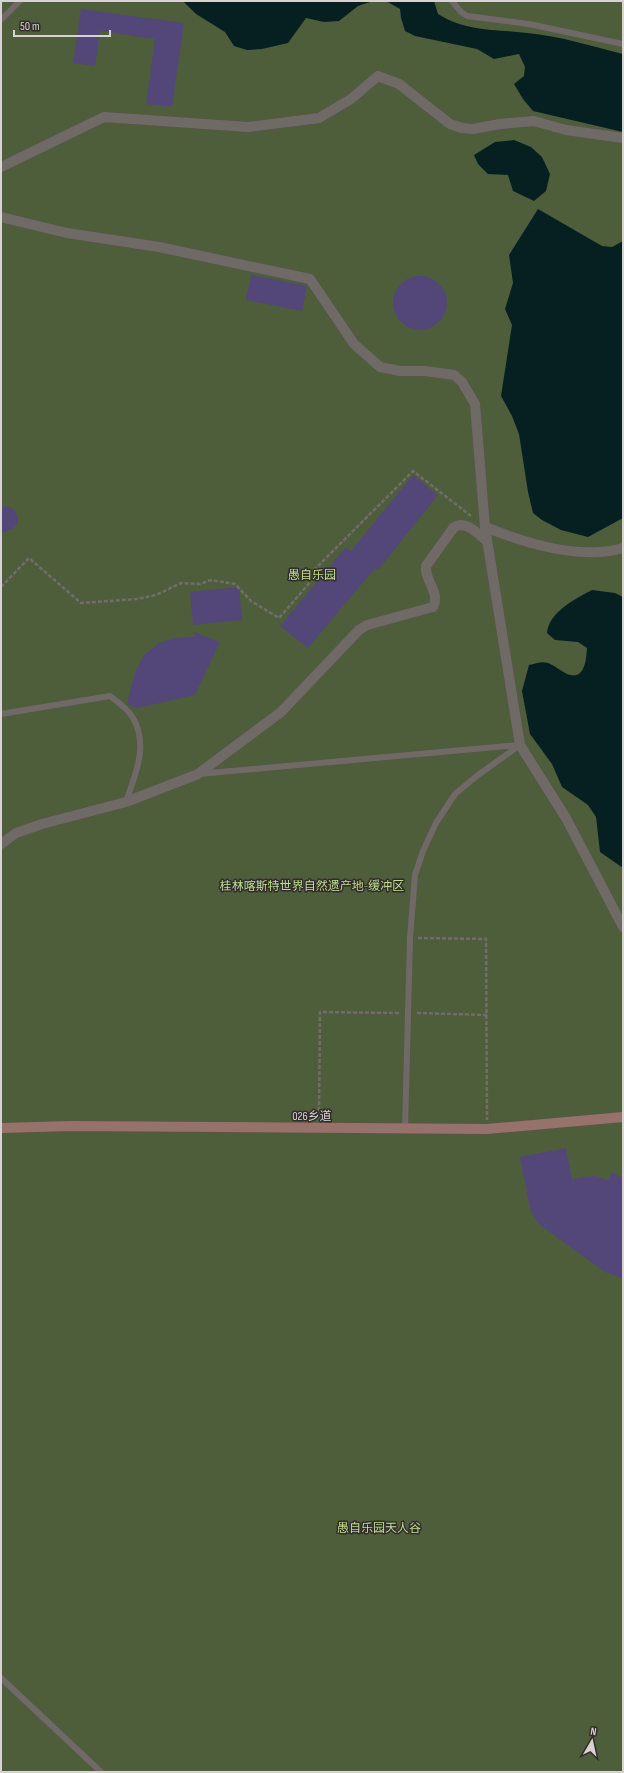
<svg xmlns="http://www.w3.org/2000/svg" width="624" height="1773" font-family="'Sofia Sans Condensed','Noto Sans SC',sans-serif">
<rect width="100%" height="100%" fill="#3c3634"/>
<rect fill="#4e5e3b" x="1" y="1" width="622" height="1771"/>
<g fill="#062022">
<polygon points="183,1 373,1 358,6 339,21 324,22 306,18 288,43 262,49 247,50 234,46 225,32 196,14"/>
<path d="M 386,1 L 434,1 L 438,14 C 467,32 495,29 527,33 C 560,36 591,46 623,54 L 623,132 L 533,111 L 523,99 L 514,84 L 524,76 L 525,67 L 519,54 L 494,59 L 477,49 L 415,36 L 405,31 L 401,18 L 400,9 Z"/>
<polygon points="514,140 531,147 542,157 550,174 546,191 534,201 513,191 508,175 488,174 478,164 474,155 495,142"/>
<polygon points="538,209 602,246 612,247 623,241 623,518 588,537 561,530 542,520 533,513 528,492 519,434 512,416 501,396 512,325 505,309 513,283 509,255"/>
<path d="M 592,590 L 615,593 L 623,597 L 623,868 L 600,852 L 596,817 L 588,805 L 562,787 L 552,764 L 530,734 L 522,691 L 529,665 C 535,664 542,661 548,663 C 554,665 561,671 567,674 C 585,681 586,660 587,648 L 578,642 L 555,640 L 547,633 C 549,612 575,599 592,590 Z"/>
</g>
<g fill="#524778">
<polygon points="81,9 184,23 172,107 146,104 155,39 100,31 95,66 73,63"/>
<polygon points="251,275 307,286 302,311 246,300"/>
<circle cx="420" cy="303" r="27"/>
<polygon points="413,475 438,495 378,570 375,568 308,648 280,626 346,547 351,551"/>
<polygon points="7,506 15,510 18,518 18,522 13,529 1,533 1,507"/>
<polygon points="239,587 242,620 193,625 190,592"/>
<polygon points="194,632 220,642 195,695 137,708 127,704 135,672 144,655 159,643 174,638 195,637"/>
<polygon points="566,1148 572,1180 582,1177 595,1176 608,1180 612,1172 623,1179 623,1278 605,1272 547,1230 538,1223 530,1209 520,1157"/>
</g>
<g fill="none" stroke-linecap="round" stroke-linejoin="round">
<defs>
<g id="lane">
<polyline points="452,1 461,12 467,16 529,24 623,44"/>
<polyline points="1,20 20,1"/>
<path d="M 1,714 L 110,696 C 118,702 128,709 133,718 C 149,745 135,775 126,802"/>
<polyline points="199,774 518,745"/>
<polyline points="405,1129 410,938 415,875 423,851 436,823 455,794 478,775 520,745"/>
<polyline points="1,1678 101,1772"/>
</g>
<g id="street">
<polyline points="1,167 104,117 248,127 319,118 351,99 378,76 399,84 450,124 462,128 473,129 500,124 534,121 566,130 623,138"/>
<polyline points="1,217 67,233 159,247 310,279 354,344 380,367 400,371 425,371 454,375 462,382 475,404 485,527 520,745 566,818 623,927"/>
<path d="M 485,527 C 521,541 559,554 599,552 C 607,552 615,550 623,548"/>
<path d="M 1,844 L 16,833 L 42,824 L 126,802 L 198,774 L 281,712 L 359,630 L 367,625 L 433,607 C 441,593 424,580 426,566 L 454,527 C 466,520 478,534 487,541"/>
</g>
<polyline id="secondary" points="1,1128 71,1126 487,1129 623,1117"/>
</defs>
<use href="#lane" stroke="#595452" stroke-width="7"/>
<use href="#street" stroke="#595452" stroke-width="11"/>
<use href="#secondary" stroke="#595452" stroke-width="11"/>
<g stroke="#726d6b" stroke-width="2.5" stroke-dasharray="4 2" stroke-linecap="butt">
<polyline points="1,587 29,558 81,603 137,599 156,595 181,583 200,584 211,580 235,584 251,601 279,618 312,580 313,571 413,471 471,516"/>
<polyline points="418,938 486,939 487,1120"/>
<polyline points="417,1013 487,1015"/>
<polyline points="319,1117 320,1012 400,1013"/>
</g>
<use href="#lane" stroke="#706a67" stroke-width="6"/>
<use href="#street" stroke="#706a67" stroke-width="10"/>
<use href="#secondary" stroke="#96726b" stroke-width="10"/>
</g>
<g text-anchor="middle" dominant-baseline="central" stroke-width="3" stroke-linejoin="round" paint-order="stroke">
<g font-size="12" fill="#bcdf92" stroke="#322c2a">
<text x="312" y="575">愚自乐园</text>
<text x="312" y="886">桂林喀斯特世界自然遗产地-缓冲区</text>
<text x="379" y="1528">愚自乐园天人谷</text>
</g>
<g font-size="12" fill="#d7d3d1" stroke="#322c2a">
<text x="312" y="1116">026乡道</text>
</g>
</g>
<rect width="624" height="1773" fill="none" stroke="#d7d3d1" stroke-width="4"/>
<g transform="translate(592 1741) rotate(9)" stroke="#322c2a" stroke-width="3" paint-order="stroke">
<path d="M0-3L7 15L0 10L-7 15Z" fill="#d7d3d1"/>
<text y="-6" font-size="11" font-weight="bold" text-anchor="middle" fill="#d7d3d1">N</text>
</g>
<path d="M14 30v6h96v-6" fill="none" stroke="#d7d3d1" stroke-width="2"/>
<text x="20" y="30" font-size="12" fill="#d7d3d1" stroke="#322c2a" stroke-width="3" paint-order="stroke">50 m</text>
</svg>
